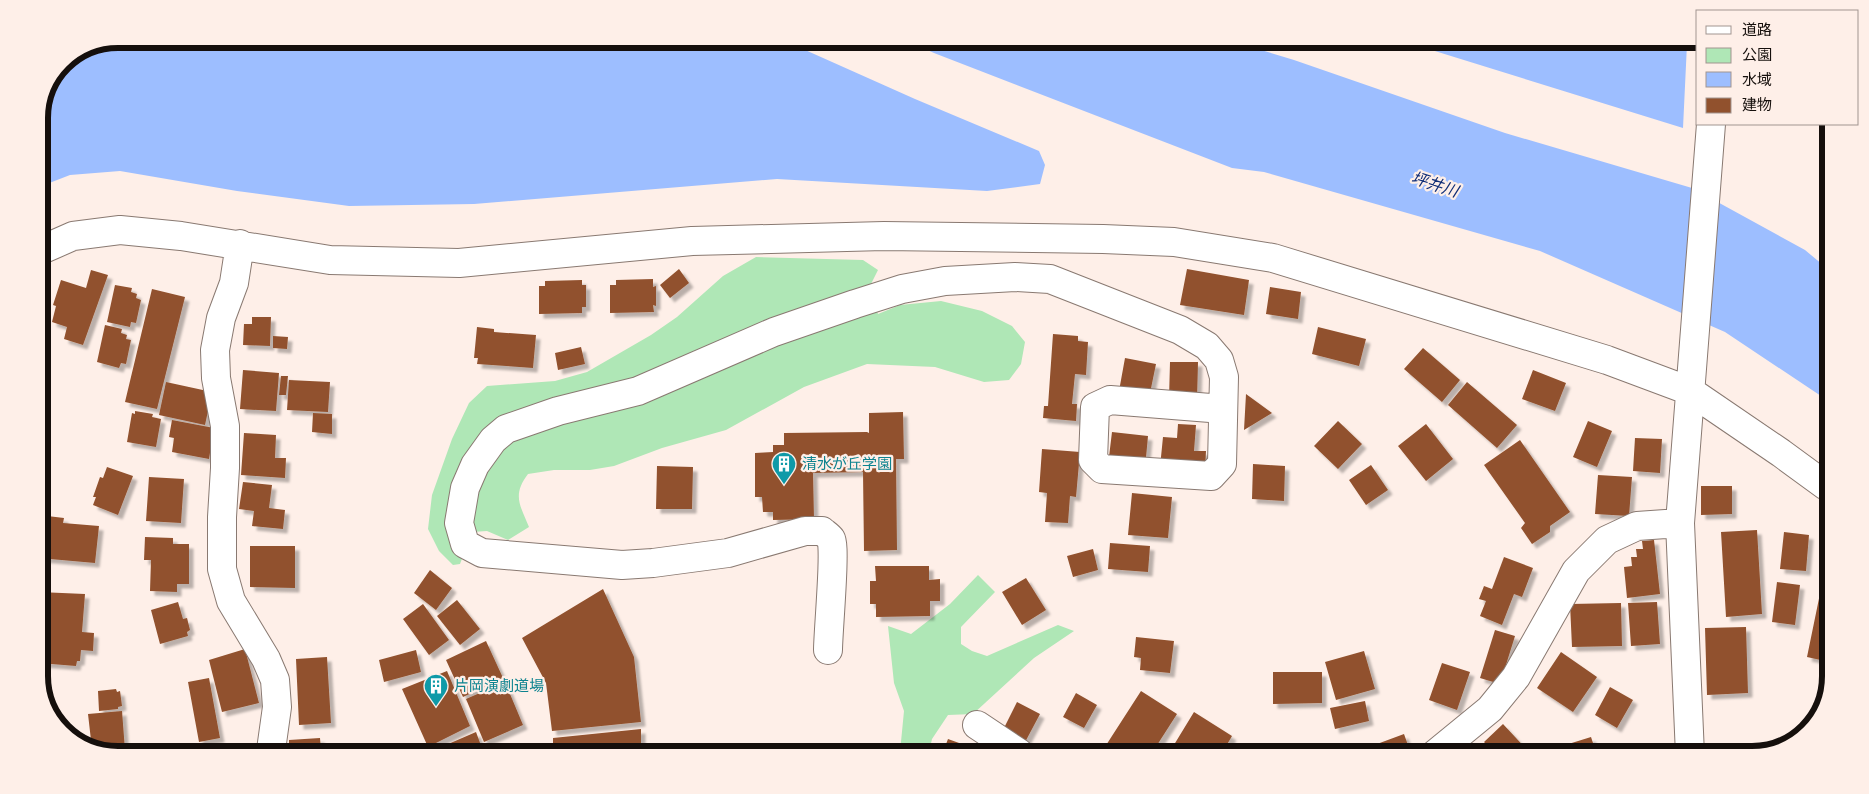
<svg xmlns="http://www.w3.org/2000/svg" width="1869" height="794" font-family="Cabin,'Noto Sans JP',sans-serif">
<style>
.green{fill:#afe7b6}
.water{fill:#9dbeff}
.building{fill:#91512d;filter:url(#shadow)}
.lines{fill:none;stroke-linecap:round;stroke-linejoin:round}
.minor-casing{stroke:#897971;stroke-width:30}
.minor{stroke:#fff;stroke-width:28}
.labels{text-anchor:middle;stroke-width:4.5;stroke-linejoin:round;paint-order:stroke}
.culture-label{font-size:15px;fill:#0d838f;stroke:#feefe8;text-anchor:start}
.water-label{font-size:16px;font-style:italic;fill:#102d76;stroke:#feefe8}
.rim{fill:none;stroke:#150f0c;stroke-width:6}
</style>
<defs>
<filter id="shadow"><feDropShadow dx="4.5" dy="4.5" stdDeviation="1" flood-color="#0004"/></filter>
</defs>
<rect width="100%" height="100%" fill="#feefe8"/>
<!-- green -->
<path class="green" d="M756 257 863 260 878 270 869 288 878 314 900 305 941 301 982 311 1012 326 1025 342 1021 364 1009 380 984 382 935 367 867 364 804 387 726 430 662 448 614 466 590 470H554L528 474C512 495 520 505 529 527L508 540 487 531 472 532 460 564 453 565 439 551 428 529 432 495 452 439 469 403 487 386 555 381 587 372 651 335 677 317 723 276Z
M978 575 995 592 961 627V644L972 651 987 656 1058 625 1074 631 1034 658 973 714 948 715 932 739 929 752H900L904 711 894 683 888 626 911 634 950 604Z"/>
<!-- water -->
<path class="water" d="M117 39 785 41 915 99 1039 151 1045 165 1040 184 987 191 777 179 474 204 349 206 237 191 120 171 70 175 39 187V113L62 62Z
M910 42 1238 43 1294 60 1505 133 1692 188 1805 250 1829 270 1827 400 1725 332 1540 251 1264 172 1232 168 934 53Z
M1409 43 1687 44 1683 128Z"/>
<!-- building -->
<path class="building" d="M679 269 689 283 670 298 660 285Z
M1187 269 1249 280 1244 315 1180 305Z
M91 270 108 275 83 345 64 339 67 327 52 322 56 306 53 305 61 280 86 288Z
M653 279V287L656 286V306L653 305 654 312 610 313V285H616V280Z
M582 280V285H586V307H582V313L539 314V286H545V281Z
M115 285 132 288 131 292 137 294 136 298 141 300 136 323 131 322 130 327 107 322Z
M1270 287 1301 292 1298 319 1266 314Z
M152 289 185 297 157 409 125 402Z
M252 317H271L270 346 243 345 244 324H252Z
M105 325 122 329 121 333 127 335 126 339 131 340 126 364 121 363 119 368 97 362Z
M477 327 494 329V332L536 335 533 368 477 364 478 358H474Z
M1318 327 1366 339 1359 366 1312 354Z
M1053 334 1078 336V341L1088 342 1086 375 1075 374 1072 404H1077L1076 421 1043 418 1044 406H1048Z
M273 336 288 337 287 349 273 348Z
M581 347 585 364 558 370 555 353Z
M1423 348 1460 380 1442 402 1404 369Z
M1125 358 1156 364 1149 398 1119 391Z
M1170 362H1198L1197 400 1169 399Z
M243 370 279 373 276 411 240 409Z
M1533 370 1566 383 1555 411 1522 399Z
M281 376H288L286 395H279Z
M289 380 330 382 328 412 287 410Z
M166 382 212 392 205 425 159 415Z
M1467 382 1517 425 1497 448 1448 405Z
M1246 394 1272 413 1244 430Z
M135 411 153 414 152 417 161 419 156 447 127 442 132 413 135 414Z
M903 412 904 459H896L897 550 864 551 863 472 813 473 814 519 773 520V512H763L762 497H755V453L773 452V445H784V433L867 432 869 433V413Z
M313 413 332 414V434L312 432Z
M172 420 214 428 209 459 172 452 174 438 169 437Z
M1338 421 1362 444 1338 469 1314 446Z
M1588 421 1612 431 1597 467 1573 457Z
M1178 424 1196 425 1194 451H1206L1205 470 1160 467 1163 437 1177 438Z
M1426 424 1453 459 1426 481 1398 446Z
M1112 432 1148 436 1145 468 1108 465Z
M244 433 276 435 275 458H286L285 478 241 475Z
M1635 438 1662 439 1660 473 1633 471Z
M1520 440 1570 512 1550 526V532L1532 544 1521 528 1525 523 1484 465Z
M1042 449 1080 452 1076 497 1070 496 1068 523 1045 522 1047 493 1039 492Z
M1253 464 1285 466 1284 501 1252 499Z
M1371 465 1388 490 1366 505 1349 480Z
M657 466 693 467 692 509H656Z
M107 467 133 476 118 515 93 505 96 497H93L100 477 103 478Z
M1598 475 1632 477 1629 516 1595 514Z
M149 477 184 479 181 523 146 521Z
M243 482 272 485 269 508 285 510 283 529 252 526 254 511 239 509Z
M1701 486H1732V514L1701 515Z
M1132 493 1172 497 1168 538 1128 535Z
M39 515 64 518 63 523 99 526 95 563 39 558Z
M1757 530 1762 614 1726 617 1721 532Z
M1784 532 1809 535 1806 571 1780 569Z
M145 537 173 538V544H189V584H177V592L150 591 151 560H144Z
M1654 540 1660 594 1627 598 1624 567 1632 566 1631 557H1637L1636 549H1643L1642 541Z
M1110 543 1150 546 1148 572 1108 569Z
M250 546H295V588L250 587Z
M1093 549 1098 570 1073 577 1067 556Z
M1504 557 1533 568 1522 597 1514 594 1502 625 1480 616 1486 601 1479 599 1484 586 1492 589Z
M875 566H929V580L940 579V601H930V616L876 617V604H870V581H876Z
M430 570 452 588 436 610 414 593Z
M1026 578 1046 610 1022 625 1002 592Z
M1823 579H1826L1825 661 1807 657Z
M1777 582 1800 585 1795 625 1772 622Z
M603 589 634 657 641 722 552 731 546 683 522 638Z
M39 592 85 594 82 632 94 633 93 651 81 650 80 661H77L76 666 39 663Z
M457 600 480 629 460 645 437 616Z
M178 602 183 619 187 618 190 630 187 632 188 636 160 644 151 610Z
M1657 602 1660 644 1631 646 1628 603Z
M1621 603 1622 646 1572 647 1570 604Z
M423 604 449 640 429 655 403 619Z
M1746 627 1748 693 1707 695 1705 628Z
M1495 630 1515 636 1500 684 1480 678Z
M1136 637 1174 641 1170 673 1140 670 1141 658 1134 657Z
M486 641 503 678 463 697 446 660Z
M245 649 259 703 222 712 209 660Z
M416 650 421 672 384 682 379 660Z
M1364 651 1375 689 1336 700 1325 662Z
M1561 652 1597 677 1573 712 1537 688Z
M327 657 331 723 299 725 296 659Z
M1442 663 1470 672 1457 710 1429 700Z
M447 671 470 726 428 747 402 689Z
M1273 672H1322V703L1273 704Z
M209 678 220 738 199 742 188 682Z
M505 682 523 725 484 742 466 699Z
M1610 687 1633 700 1617 728 1595 715Z
M116 689 117 692 120 691 122 706 118 707V709L99 711 98 691Z
M1141 691 1177 714 1152 753H1101Z
M1076 693 1097 705 1084 728 1063 717Z
M1365 701 1369 721 1335 729 1330 708Z
M1017 702 1040 714 1023 746 1001 734Z
M1814 702 1824 705V706L1808 727Z
M122 711 125 750 92 749 88 714Z
M1194 712 1232 736 1222 753H1169Z
M1503 724 1528 751 1524 754H1496L1484 742Z
M641 729V751H553V738Z
M476 732 483 751H432Z
M1404 734 1409 748 1394 754H1380L1377 744Z
M1591 737 1597 755H1565L1562 746Z
M320 738 321 750H289V740Z
M948 739 984 752V753L943 752Z
M501 744 531 745V751H500Z"/>
<g class="lines">
<defs>
<path id="minor" d="M240 244 234 283 221 318 215 350 216 378 225 426V468L222 517V569L231 601 266 659 275 680 277 707 271 750
M39 251 73 236 120 230 181 236 330 260 459 263 692 241 884 236 1103 239 1174 242 1273 258 1607 360 1690 391 1781 453 1826 486
M828 650C828 633 836 547 831 539 829 536 824 533 822 531H805L728 553 653 563 622 565 482 553 465 544 459 523 465 488 475 465 493 440 506 429 558 411 638 391 774 332 855 304 902 289 945 281 1015 277 1050 279 1180 330 1207 346 1219 360 1224 377 1222 464 1211 476 1102 469 1093 460 1095 407 1110 400 1223 409
M977 725 1019 753
M1435 754 1490 709 1516 677 1576 571 1607 540 1637 526 1680 523
M1690 755 1680 523 1711 124"/>
</defs>
<!-- minor casing -->
<use href="#minor" class="minor-casing"/>
<!-- minor -->
<use href="#minor" class="minor"/>
</g>
<!-- icons -->
<defs>
<symbol id="building-pin" viewBox="-11 -11 22 30"><path d="M0 17L-7.5 6A9.5 9.5 0 1 1 7.5 6Z" fill="#0f9aa8" stroke="#feefe8"/><path d="M-4-6H4V6H1V3H-1V6H-4ZM-2.5-4.3h1.7v1.8h-1.7ZM.8-4.3h1.7v1.8H.8ZM-2.5-1h1.7V.8h-1.7ZM.8-1h1.7V.8H.8Z" fill="#fff"/></symbol>
</defs>
<g fill-rule="evenodd">
<use href="#building-pin" x="770" y="450" width="28" height="38"/>
<use href="#building-pin" x="422" y="672" width="28" height="38"/>
</g>
<g class="labels">
<!-- culture labels -->
<g class="culture-label">
<text x="802" y="469">清水が丘学園</text>
<text x="454" y="691">片岡演劇道場</text>
</g>
<!-- water labels -->
<g class="water-label">
<text transform="translate(1435 184) rotate(18)" y="6">坪井川</text>
</g>
</g>
<!-- crop -->
<path d="M0 0H1869V794H0ZM118 48H1752A70 70 0 0 1 1822 118V676A70 70 0 0 1 1752 746H118A70 70 0 0 1 48 676V118A70 70 0 0 1 118 48Z" fill="#feefe8" fill-rule="evenodd"/>
<path class="rim" d="M118 48H1752A70 70 0 0 1 1822 118V676A70 70 0 0 1 1752 746H118A70 70 0 0 1 48 676V118A70 70 0 0 1 118 48Z"/>
<!-- legend -->
<rect x="1696" y="10" width="162" height="115" fill="#feefe8" stroke="#a19590"/>
<rect x="1706" y="26" width="25" height="8" fill="#ffffff" stroke="#a19590"/>
<text x="1742" y="35" font-size="15" fill="#150f0c">道路</text>
<rect x="1706" y="48" width="25" height="15" fill="#afe7b6" stroke="#a19590"/>
<text x="1742" y="60" font-size="15" fill="#150f0c">公園</text>
<rect x="1706" y="72" width="25" height="15" fill="#9dbeff" stroke="#a19590"/>
<text x="1742" y="85" font-size="15" fill="#150f0c">水域</text>
<rect x="1706" y="98" width="25" height="15" fill="#91512d" stroke="#a19590"/>
<text x="1742" y="110" font-size="15" fill="#150f0c">建物</text>
</svg>
